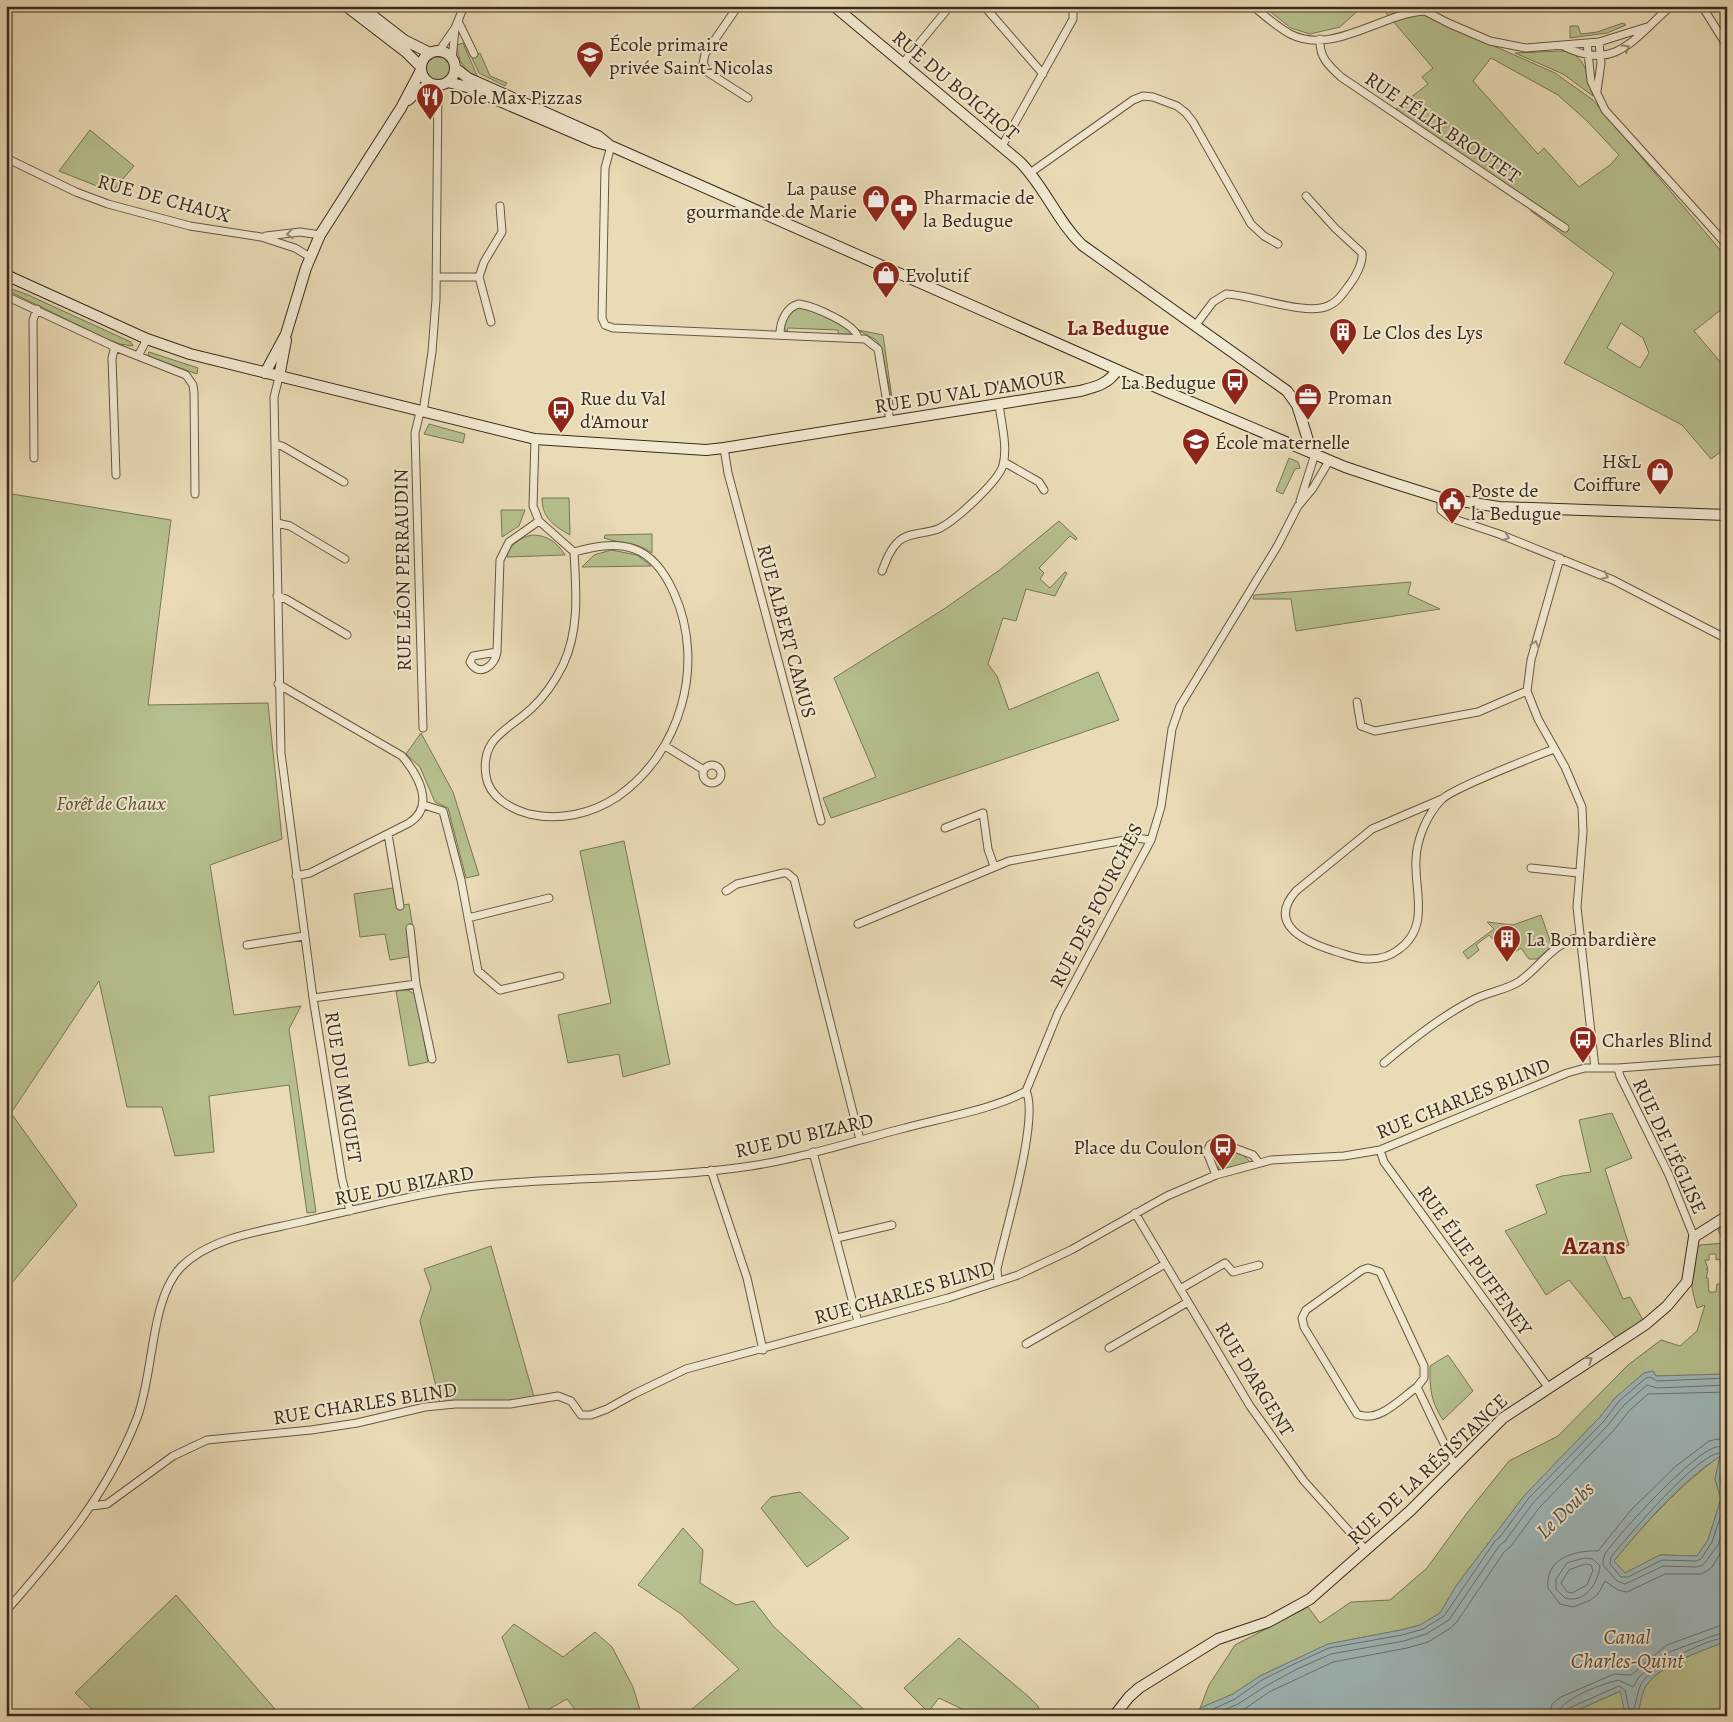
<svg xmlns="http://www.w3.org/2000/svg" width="1733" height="1722" font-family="Alegreya,serif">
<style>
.green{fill:#b6c08e;stroke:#787655;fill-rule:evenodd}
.water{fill:#9eb8ba;stroke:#76807b;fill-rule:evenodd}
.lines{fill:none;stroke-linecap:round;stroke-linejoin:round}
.shore{stroke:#6c726b;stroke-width:1}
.street-casing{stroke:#665742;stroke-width:9}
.secondary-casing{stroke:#3a2b1c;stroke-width:12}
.street{stroke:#f1e8d0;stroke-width:7}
.secondary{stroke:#f1e8d0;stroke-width:10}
.oneway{stroke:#968a76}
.labels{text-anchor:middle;stroke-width:4;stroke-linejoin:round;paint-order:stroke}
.poi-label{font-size:20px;fill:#3a2b1c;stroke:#f1e8d0;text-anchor:start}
.street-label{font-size:20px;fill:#3a2b1c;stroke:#f1e8d0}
.park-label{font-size:20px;font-style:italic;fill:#595038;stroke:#f1e8d0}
.neighbourhood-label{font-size:21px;font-weight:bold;fill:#7a1f14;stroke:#f1e8d0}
.water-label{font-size:21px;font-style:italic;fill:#534e44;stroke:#f1e8d0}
.district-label{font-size:25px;font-weight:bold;fill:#7a1f14;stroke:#f1e8d0}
</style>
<rect width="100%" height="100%" fill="#e9dbb6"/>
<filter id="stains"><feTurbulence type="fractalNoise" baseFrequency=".004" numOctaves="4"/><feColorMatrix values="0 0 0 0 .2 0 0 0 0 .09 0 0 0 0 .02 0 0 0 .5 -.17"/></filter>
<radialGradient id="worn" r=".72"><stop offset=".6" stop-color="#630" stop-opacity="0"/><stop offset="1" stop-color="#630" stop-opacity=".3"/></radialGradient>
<!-- green -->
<path class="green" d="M1263 6H1363L1340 27 1310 34 1291 28Z
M1380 6H1413L1433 19 1555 73 1593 100 1727 258V305L1694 331 1727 370V447L1711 459 1682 425 1564 363 1614 273 1531 211 1533 204 1396 109 1428 84 1422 77 1433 68ZM1491 58 1558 95 1587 121 1619 155 1610 165 1579 187 1544 148 1538 154 1473 81ZM1621 323 1643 338 1649 353 1640 368 1607 348Z
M1623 23 1626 25 1607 33 1570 38V26H1578L1581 34 1597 32Z
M463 43 478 78C465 72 457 60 457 45Z
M1561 51C1586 52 1587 76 1593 96L1563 74 1515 53Z
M480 53 490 76 507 83 505 86 479 73 471 56Z
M426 69a12 12 0 1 1 24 0a12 12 0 1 1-24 0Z
M90 130 134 166 112 192 59 171Z
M6 287 26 294 131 342 133 346 120 344 107 339 8 291Z
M799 307C818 310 838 321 853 334H838V330L788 328 787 332 783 326 789 312Z
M858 330 883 335 893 405 881 347 876 340Z
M149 352 198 368 197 374 153 358 148 355Z
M429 424 465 434 463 443 424 434Z
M1289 458 1298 462 1300 468 1295 469 1283 494 1276 491Z
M6 493 171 520 148 705 268 703 282 839 210 865 234 1015 301 1006 289 1029 316 1212 307 1213 289 1085 209 1096 214 1152 175 1156 162 1107H127L99 981 11 1113 77 1205 6 1290Z
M569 498 570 535C554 526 542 518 542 498Z
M501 510H525L519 526 502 537Z
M1059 521 1077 538 1076 540 1070 536 1039 568 1044 573 1040 579 1050 588 1065 572 1067 573 1055 596 1026 589 1016 621 1003 618 988 664 997 676 1009 710 1098 672 1119 720 831 818 823 798 876 777 834 678 944 609 1001 569Z
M652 534V553C635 541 621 544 604 538L605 535Z
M532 535C547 535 557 542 565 555L507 557C508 546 521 537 532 535Z
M611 550 637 555 651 566 582 567 594 555Z
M1411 582 1408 594 1440 609 1296 631 1291 599H1253L1254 595Z
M421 733 453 792 479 875 466 878 448 808 435 802 420 767 406 754Z
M624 841 670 1064 623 1077 619 1054 568 1063 558 1015 611 1003 580 851Z
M393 888 397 906 409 904 413 928V956L390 960 385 934 360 937 354 894Z
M1541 915 1552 946 1537 959H1529L1521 948 1509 956 1489 935 1476 945 1479 950 1468 959 1463 952 1494 929 1487 922 1513 925Z
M408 990 414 994 417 1003 428 1062 409 1066 396 991Z
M1612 1113 1632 1158 1605 1169 1629 1245 1604 1255 1623 1299 1630 1297 1643 1320 1616 1338 1569 1280 1546 1295 1505 1231 1547 1213 1536 1185 1562 1176 1591 1172 1579 1120Z
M1228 1150 1242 1154 1250 1162 1219 1170 1217 1156Z
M1727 1222V1374L1656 1376 1653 1371 1644 1373 1615 1398 1600 1417 1524 1496 1456 1586 1440 1613 1420 1625 1401 1630 1328 1644 1260 1676 1233 1694 1200 1708 1209 1685 1235 1645 1308 1607 1320 1623 1351 1602 1390 1600 1427 1568 1467 1513 1509 1461 1558 1436 1628 1365 1661 1340 1680 1346 1697 1331 1705 1305 1697 1308C1691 1288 1686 1263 1700 1245L1724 1243 1718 1230ZM1709 1254H1716V1260L1720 1259 1722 1284H1717L1716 1292H1709L1708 1278H1706L1708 1270 1706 1269H1708L1705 1260H1709Z
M491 1246 534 1397 506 1401 440 1403 420 1321 431 1288 424 1269Z
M1448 1355 1473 1391 1443 1420C1430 1400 1430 1388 1430 1366Z
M1720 1456 1715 1479 1721 1499 1708 1540 1697 1556 1660 1555 1625 1573 1614 1561C1646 1522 1679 1486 1720 1456Z
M800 1492 849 1538 807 1567 761 1508 771 1497Z
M683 1528 703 1550 700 1583 736 1605 754 1601 774 1627 870 1715 684 1716 739 1669 681 1614 638 1585Z
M176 1595 281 1716H99L75 1693Z
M514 1624 563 1657 595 1632 612 1647 633 1687 641 1713 645 1716H580L567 1699 537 1716H532L502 1637Z
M959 1638 1029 1697 1038 1706 1041 1716H970L966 1711 939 1698 928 1712 904 1688Z
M1727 1641V1716H1637C1640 1707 1641 1694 1646 1686 1660 1664 1704 1650 1727 1641Z
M1621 1691 1625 1713 1632 1716H1564Z"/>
<!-- water -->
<path class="water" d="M1653 1371 1656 1376 1727 1374V1641C1704 1650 1660 1664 1646 1686 1641 1694 1640 1707 1637 1716L1625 1713 1620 1691 1564 1716H1190L1200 1708 1233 1694 1260 1676 1328 1644 1401 1630 1420 1625 1440 1613 1456 1586 1524 1496 1600 1417 1615 1398 1644 1373ZM1720 1456 1715 1479 1721 1499 1708 1540 1697 1556 1660 1555 1625 1573 1614 1561C1646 1522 1678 1484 1720 1456Z"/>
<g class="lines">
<!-- shore -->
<path class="shore" d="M1727 1441 1718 1439 1709 1441 1676 1466 1632 1509 1598 1551C1575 1550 1545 1558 1548 1588L1560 1604 1573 1607 1591 1600 1598 1594 1605 1581 1618 1590 1627 1592 1665 1574H1702L1712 1567 1727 1542
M1727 1450C1723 1447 1720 1446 1716 1447 1695 1451 1618 1534 1605 1554 1603 1558 1603 1561 1603 1565L1617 1581 1625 1584 1663 1566 1696 1567 1703 1565 1718 1545 1727 1518
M1721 1453 1725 1459 1720 1479 1726 1500 1712 1542 1701 1559 1696 1561 1662 1560 1628 1577H1621L1610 1564 1611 1557C1626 1539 1700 1450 1721 1453Z
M1585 1558 1593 1559 1600 1566C1598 1583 1585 1604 1565 1598L1556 1589V1579L1567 1563Z
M1586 1564 1591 1565 1593 1570 1587 1585 1572 1593 1567 1592 1561 1583 1569 1570Z
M1198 1716 1235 1699 1262 1680 1294 1664 1329 1648 1402 1635 1423 1629 1444 1616 1495 1541 1500 1537 1528 1499 1604 1421 1619 1401 1646 1378 1650 1377 1657 1381 1727 1378
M1210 1716 1238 1704 1266 1686 1297 1669 1331 1654 1404 1641 1426 1634 1449 1620 1499 1546 1505 1541 1533 1503 1608 1425 1624 1405 1647 1385 1657 1388 1727 1385
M1230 1716 1243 1710 1269 1692 1333 1662 1407 1648 1428 1642 1449 1629 1456 1623 1504 1552 1511 1546 1539 1508 1614 1430 1629 1411 1648 1394 1727 1392
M1549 1716 1552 1704 1561 1697 1614 1674 1631 1675 1667 1645 1727 1623
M1557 1716C1558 1699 1603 1684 1618 1680L1633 1687 1639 1677 1669 1652 1727 1631
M1563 1716 1567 1709 1619 1686 1625 1690 1629 1709 1633 1710C1637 1702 1637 1692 1641 1684 1651 1666 1707 1639 1727 1637"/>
<defs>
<path id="street" d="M738 6 705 54 703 64 709 73 748 98
M984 6 1043 74
M1253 6C1265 16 1277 27 1290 34 1333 56 1382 13 1425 11
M1422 6 1425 11 1448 23 1490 41 1526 48 1599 42 1647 27
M1702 6 1727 46
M458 21 474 54
M1320 39C1319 57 1328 65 1341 77L1565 228
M1587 43 1591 81 1605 110 1727 245
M1563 46C1616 73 1635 37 1671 6
M439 51 455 28 464 6
M452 60 455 29
M903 63 950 6
M1597 91 1601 63 1599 42
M611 146 605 168 602 318 605 325 613 328 865 339 878 349 890 421
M1002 146 1073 19V6
M6 158 76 192 108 204 190 226 261 237 295 248 310 257
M1030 173 1133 100 1143 96 1153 97 1177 106 1186 113 1193 122 1251 224 1264 236 1278 244
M266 236 300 232 320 235
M436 277H479L491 322
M479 277 484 262 502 232 500 206
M6 296 115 347 186 375 193 385 194 393 195 494
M1195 326 1213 302 1226 294C1253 295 1305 316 1328 306 1338 302 1344 292 1350 284 1356 276 1363 263 1362 253L1335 228 1306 196
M780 334C780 322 786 307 799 304 813 306 856 324 858 338
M115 347 112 358 116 475
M138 356 147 339
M279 377 274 397 281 753 313 998 342 1179 350 1211
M420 412 415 433 423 728
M423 412 432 352 436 299 438 85
M535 439 533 506 539 521 574 552C593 547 614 542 634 549 654 556 666 575 674 593 706 664 681 753 617 797 591 814 560 821 529 814 511 809 489 797 486 776 480 737 509 730 532 708 545 696 555 681 563 665 580 629 576 590 574 552
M275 444 282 446 344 482
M724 448 728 473 821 821
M34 458 33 320 37 309
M1004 462 1039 482 1044 490
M1441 498V510L1451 518 1499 534 1613 580 1727 639
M1300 501 1315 454
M277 523 290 526 345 559
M1560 558 1531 660 1527 691 1538 719 1565 767 1582 807 1583 832 1577 907 1595 1068
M882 571C886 561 890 549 899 541 909 532 926 534 938 529 954 522 999 481 1003 465 1008 447 1001 422 999 404
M277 596 286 599 347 635
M497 652 473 656 470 662C479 678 495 666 497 652L500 560 509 542 539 521
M278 684 402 756C418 775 436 806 409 823L310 873 296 876
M1357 702 1361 726 1375 731 1478 712 1527 691
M665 746 704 770
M703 774a9 9 0 1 1 18 0a9 9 0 1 1-18 0Z
M1442 799 1372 829 1296 891C1266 925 1306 942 1334 951 1345 954 1358 960 1370 959 1381 959 1390 956 1398 950 1431 927 1414 891 1416 859 1417 838 1427 815 1441 800 1452 788 1534 757 1554 749
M424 805 443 811 461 880 478 971 500 990 560 976
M945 828 983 813 988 849 994 866
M388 834 400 906
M1531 868 1578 873
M726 891 737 884 783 873H787L794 879 860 1140
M468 918 549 898
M858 924 1009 861 1136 838 1151 840
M410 928 416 984
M247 945 304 936
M1726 993 1727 994
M313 998 416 984 432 1059
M1384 1063C1410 1041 1440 1017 1471 1001 1486 992 1505 991 1520 981 1541 966 1553 943 1580 937
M1618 1068 1620 1076 1669 1175 1694 1237
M1380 1150 1384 1162 1548 1387
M813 1152 858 1322
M711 1170 747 1278 763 1350
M1216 1175 1207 1152 1210 1145 1216 1141 1253 1155 1259 1163
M1135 1213 1250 1406 1304 1481 1366 1550
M837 1238 892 1225
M998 1281 997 1269C1004 1235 1040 1118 1026 1091L1058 1013 1151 840 1161 807 1172 729 1180 706 1278 545 1298 506 1313 488 1329 461
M1180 1289 1225 1263 1233 1272 1259 1265
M1026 1344 1165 1264
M1109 1348 1188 1302
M1417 1387C1400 1399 1378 1424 1357 1414L1304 1327 1302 1318 1306 1310 1362 1270 1368 1268 1380 1272 1424 1366V1378L1417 1387 1452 1460 1457 1464
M92 1506 107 1504 173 1456 207 1440 311 1430 357 1423 425 1407 455 1404H510L558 1396 571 1401 581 1415H591L607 1409 634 1394 686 1369 948 1298 1018 1275 1071 1250 1167 1196 1216 1175 1271 1160 1344 1156 1380 1150 1567 1073 1585 1068H1618L1727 1060
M6 1611C60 1549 107 1495 137 1418 154 1374 150 1299 181 1267 212 1236 264 1231 305 1221 364 1208 424 1191 485 1185 573 1177 663 1179 751 1166 803 1158 854 1141 905 1128 937 1119 999 1108 1026 1091"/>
<path id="secondary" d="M346 6 406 52 421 67
M360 6 404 40 430 53
M834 6 1020 162C1045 187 1057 221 1082 245L1287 391 1297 405 1312 453
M421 68a17 17 0 1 1 34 0a17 17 0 1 1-34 0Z
M455 68 468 78 598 136 608 144
M448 82 467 87 595 142 611 146 1165 391 1345 467 1390 482 1441 498 1499 507 1727 515
M408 100 420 89 432 84
M6 275 147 339 190 354 535 439 706 450 724 448 1080 391C1095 387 1109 384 1117 370
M265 373 286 334 306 268 320 235 401 108 421 70
M279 377 286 340
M1114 1716 1129 1697 1139 1688 1218 1639 1268 1622 1310 1599 1410 1511 1503 1418 1646 1324 1667 1306 1687 1282 1694 1237 1727 1216"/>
</defs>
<!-- street casing -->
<use href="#street" class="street-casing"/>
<!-- secondary casing -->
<use href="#secondary" class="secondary-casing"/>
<!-- street -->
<use href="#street" class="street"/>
<!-- secondary -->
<use href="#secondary" class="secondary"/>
</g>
<!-- one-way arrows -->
<defs><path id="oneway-chevron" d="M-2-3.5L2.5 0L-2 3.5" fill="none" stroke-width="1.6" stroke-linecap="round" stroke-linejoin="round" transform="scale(1.25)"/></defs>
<g class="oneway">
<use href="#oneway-chevron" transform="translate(1626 48) rotate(-32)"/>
<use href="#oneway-chevron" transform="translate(290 234) rotate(174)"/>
<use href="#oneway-chevron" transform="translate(1506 537) rotate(21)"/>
<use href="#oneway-chevron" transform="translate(1605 576) rotate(24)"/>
<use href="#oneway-chevron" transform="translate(1535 644) rotate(-74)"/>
<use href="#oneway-chevron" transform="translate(1589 1360) rotate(-33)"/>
</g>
<!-- icons -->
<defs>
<symbol id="school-pin" viewBox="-11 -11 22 30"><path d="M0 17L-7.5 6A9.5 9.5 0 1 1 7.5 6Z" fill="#8f2418" stroke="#f1e8d0"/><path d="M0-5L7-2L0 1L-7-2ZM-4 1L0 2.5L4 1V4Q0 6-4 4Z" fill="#fff"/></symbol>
<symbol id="restaurant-pin" viewBox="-11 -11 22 30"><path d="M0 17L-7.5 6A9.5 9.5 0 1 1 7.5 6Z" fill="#8f2418" stroke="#f1e8d0"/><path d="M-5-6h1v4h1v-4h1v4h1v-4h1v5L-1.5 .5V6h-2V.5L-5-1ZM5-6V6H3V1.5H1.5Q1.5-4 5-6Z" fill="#fff"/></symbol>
<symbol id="shop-pin" viewBox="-11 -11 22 30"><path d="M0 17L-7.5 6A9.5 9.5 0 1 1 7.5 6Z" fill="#8f2418" stroke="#f1e8d0"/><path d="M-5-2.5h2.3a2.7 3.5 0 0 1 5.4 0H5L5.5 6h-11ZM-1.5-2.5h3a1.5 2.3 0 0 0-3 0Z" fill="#fff"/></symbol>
<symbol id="pharmacy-pin" viewBox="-11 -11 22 30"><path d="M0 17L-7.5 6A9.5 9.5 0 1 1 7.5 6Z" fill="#8f2418" stroke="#f1e8d0"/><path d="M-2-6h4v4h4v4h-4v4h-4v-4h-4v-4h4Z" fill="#fff"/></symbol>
<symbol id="building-pin" viewBox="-11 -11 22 30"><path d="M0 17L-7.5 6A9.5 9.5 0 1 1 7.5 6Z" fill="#8f2418" stroke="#f1e8d0"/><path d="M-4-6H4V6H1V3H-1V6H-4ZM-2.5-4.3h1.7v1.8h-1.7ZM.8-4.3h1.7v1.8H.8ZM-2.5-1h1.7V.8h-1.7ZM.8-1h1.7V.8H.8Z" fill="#fff"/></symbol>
<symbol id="bus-pin" viewBox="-11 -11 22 30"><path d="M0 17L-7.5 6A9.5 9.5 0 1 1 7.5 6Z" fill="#8f2418" stroke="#f1e8d0"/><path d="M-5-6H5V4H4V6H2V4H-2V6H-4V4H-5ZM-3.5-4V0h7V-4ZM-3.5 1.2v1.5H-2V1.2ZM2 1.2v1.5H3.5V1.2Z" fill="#fff"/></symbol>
<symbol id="office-pin" viewBox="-11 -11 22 30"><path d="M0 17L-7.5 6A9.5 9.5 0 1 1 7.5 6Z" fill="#8f2418" stroke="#f1e8d0"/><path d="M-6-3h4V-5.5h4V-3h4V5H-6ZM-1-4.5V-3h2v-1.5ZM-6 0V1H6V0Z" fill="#fff"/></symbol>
<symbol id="civic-pin" viewBox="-11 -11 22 30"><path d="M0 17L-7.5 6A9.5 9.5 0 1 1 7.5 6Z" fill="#8f2418" stroke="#f1e8d0"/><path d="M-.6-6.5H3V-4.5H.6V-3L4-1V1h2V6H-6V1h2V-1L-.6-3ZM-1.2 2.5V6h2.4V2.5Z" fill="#fff"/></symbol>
</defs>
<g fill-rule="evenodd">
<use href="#school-pin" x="574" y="39" width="32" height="43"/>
<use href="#restaurant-pin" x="414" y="81" width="32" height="43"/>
<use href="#shop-pin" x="860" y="183" width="32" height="43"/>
<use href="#pharmacy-pin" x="888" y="192" width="32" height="43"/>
<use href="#shop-pin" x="870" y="259" width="32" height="43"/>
<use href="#building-pin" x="1327" y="316" width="32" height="43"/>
<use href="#bus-pin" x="1219" y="366" width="32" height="43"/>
<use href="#office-pin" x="1292" y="381" width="32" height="43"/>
<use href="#bus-pin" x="545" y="394" width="32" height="43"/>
<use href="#school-pin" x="1180" y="426" width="32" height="43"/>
<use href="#shop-pin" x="1644" y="456" width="32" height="43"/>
<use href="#civic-pin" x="1436" y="485" width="32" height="43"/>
<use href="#building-pin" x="1491" y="923" width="32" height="43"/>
<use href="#bus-pin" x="1567" y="1024" width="32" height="43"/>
<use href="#bus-pin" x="1207" y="1131" width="32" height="43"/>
</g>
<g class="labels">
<!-- poi labels -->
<g class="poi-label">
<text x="609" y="51">École primaire<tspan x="609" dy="23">privée Saint-Nicolas</tspan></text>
<text x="449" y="104">Dole Max Pizzas</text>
<text x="857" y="195" text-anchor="end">La pause<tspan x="857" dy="23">gourmande de Marie</tspan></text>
<text x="923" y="204">Pharmacie de<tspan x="923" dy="23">la Bedugue</tspan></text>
<text x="905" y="282">Evolutif</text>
<text x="1362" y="339">Le Clos des Lys</text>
<text x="1216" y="389" text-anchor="end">La Bedugue</text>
<text x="1327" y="404">Proman</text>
<text x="580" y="405">Rue du Val<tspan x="580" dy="23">d'Amour</tspan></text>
<text x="1215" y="449">École maternelle</text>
<text x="1641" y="468" text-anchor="end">H&amp;L<tspan x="1641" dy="23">Coiffure</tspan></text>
<text x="1471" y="497">Poste de<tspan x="1471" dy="23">la Bedugue</tspan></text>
<text x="1526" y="946">La Bombardière</text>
<text x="1602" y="1047">Charles Blind</text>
<text x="1204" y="1154" text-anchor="end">Place du Coulon</text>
</g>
<!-- street labels -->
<g class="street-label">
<text transform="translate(956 85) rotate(40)" y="7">RUE DU BOICHOT</text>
<text transform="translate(1443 127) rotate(34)" y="7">RUE FÉLIX BROUTET</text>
<text transform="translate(164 198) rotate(15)" y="7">RUE DE CHAUX</text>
<text transform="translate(970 391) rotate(-9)" y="7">RUE DU VAL D'AMOUR</text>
<text transform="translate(402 570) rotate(-91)" y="7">RUE LÉON PERRAUDIN</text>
<text transform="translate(787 631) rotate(75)" y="7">RUE ALBERT CAMUS</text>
<text transform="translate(1096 905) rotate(-63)" y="7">RUE DES FOURCHES</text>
<text transform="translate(344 1087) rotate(81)" y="7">RUE DU MUGUET</text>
<text transform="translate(1463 1098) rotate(-22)" y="7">RUE CHARLES BLIND</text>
<text transform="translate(804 1135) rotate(-13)" y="7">RUE DU BIZARD</text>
<text transform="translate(1670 1146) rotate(65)" y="7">RUE DE L'ÉGLISE</text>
<text transform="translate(404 1185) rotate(-11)" y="7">RUE DU BIZARD</text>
<text transform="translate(1475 1260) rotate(54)" y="7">RUE ÉLIE PUFFENEY</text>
<text transform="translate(904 1292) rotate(-16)" y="7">RUE CHARLES BLIND</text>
<text transform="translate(1255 1379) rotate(58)" y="7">RUE D'ARGENT</text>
<text transform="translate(365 1403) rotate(-9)" y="7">RUE CHARLES BLIND</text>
<text transform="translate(1427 1469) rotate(-43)" y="7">RUE DE LA RÉSISTANCE</text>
</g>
<!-- park labels -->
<g class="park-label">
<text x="111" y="810">Forêt de Chaux</text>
</g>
<!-- neighbourhood labels -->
<g class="neighbourhood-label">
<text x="1118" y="335">La Bedugue</text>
</g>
<!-- water labels -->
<g class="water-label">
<text transform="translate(1565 1510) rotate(-44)" y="7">Le Doubs</text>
<text x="1627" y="1644">Canal<tspan x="1627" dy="24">Charles-Quint</tspan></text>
</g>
<!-- district labels -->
<g class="district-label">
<text x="1594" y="1254">Azans</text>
</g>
</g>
<!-- margin -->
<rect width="1733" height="1722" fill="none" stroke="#e9dbb6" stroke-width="25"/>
<rect x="8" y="8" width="1718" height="1707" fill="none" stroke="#3a2b1c" stroke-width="2.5"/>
<rect x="12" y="12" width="1708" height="1697" fill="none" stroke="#3a2b1c"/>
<rect width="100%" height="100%" filter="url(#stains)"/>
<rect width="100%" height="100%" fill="url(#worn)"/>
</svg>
